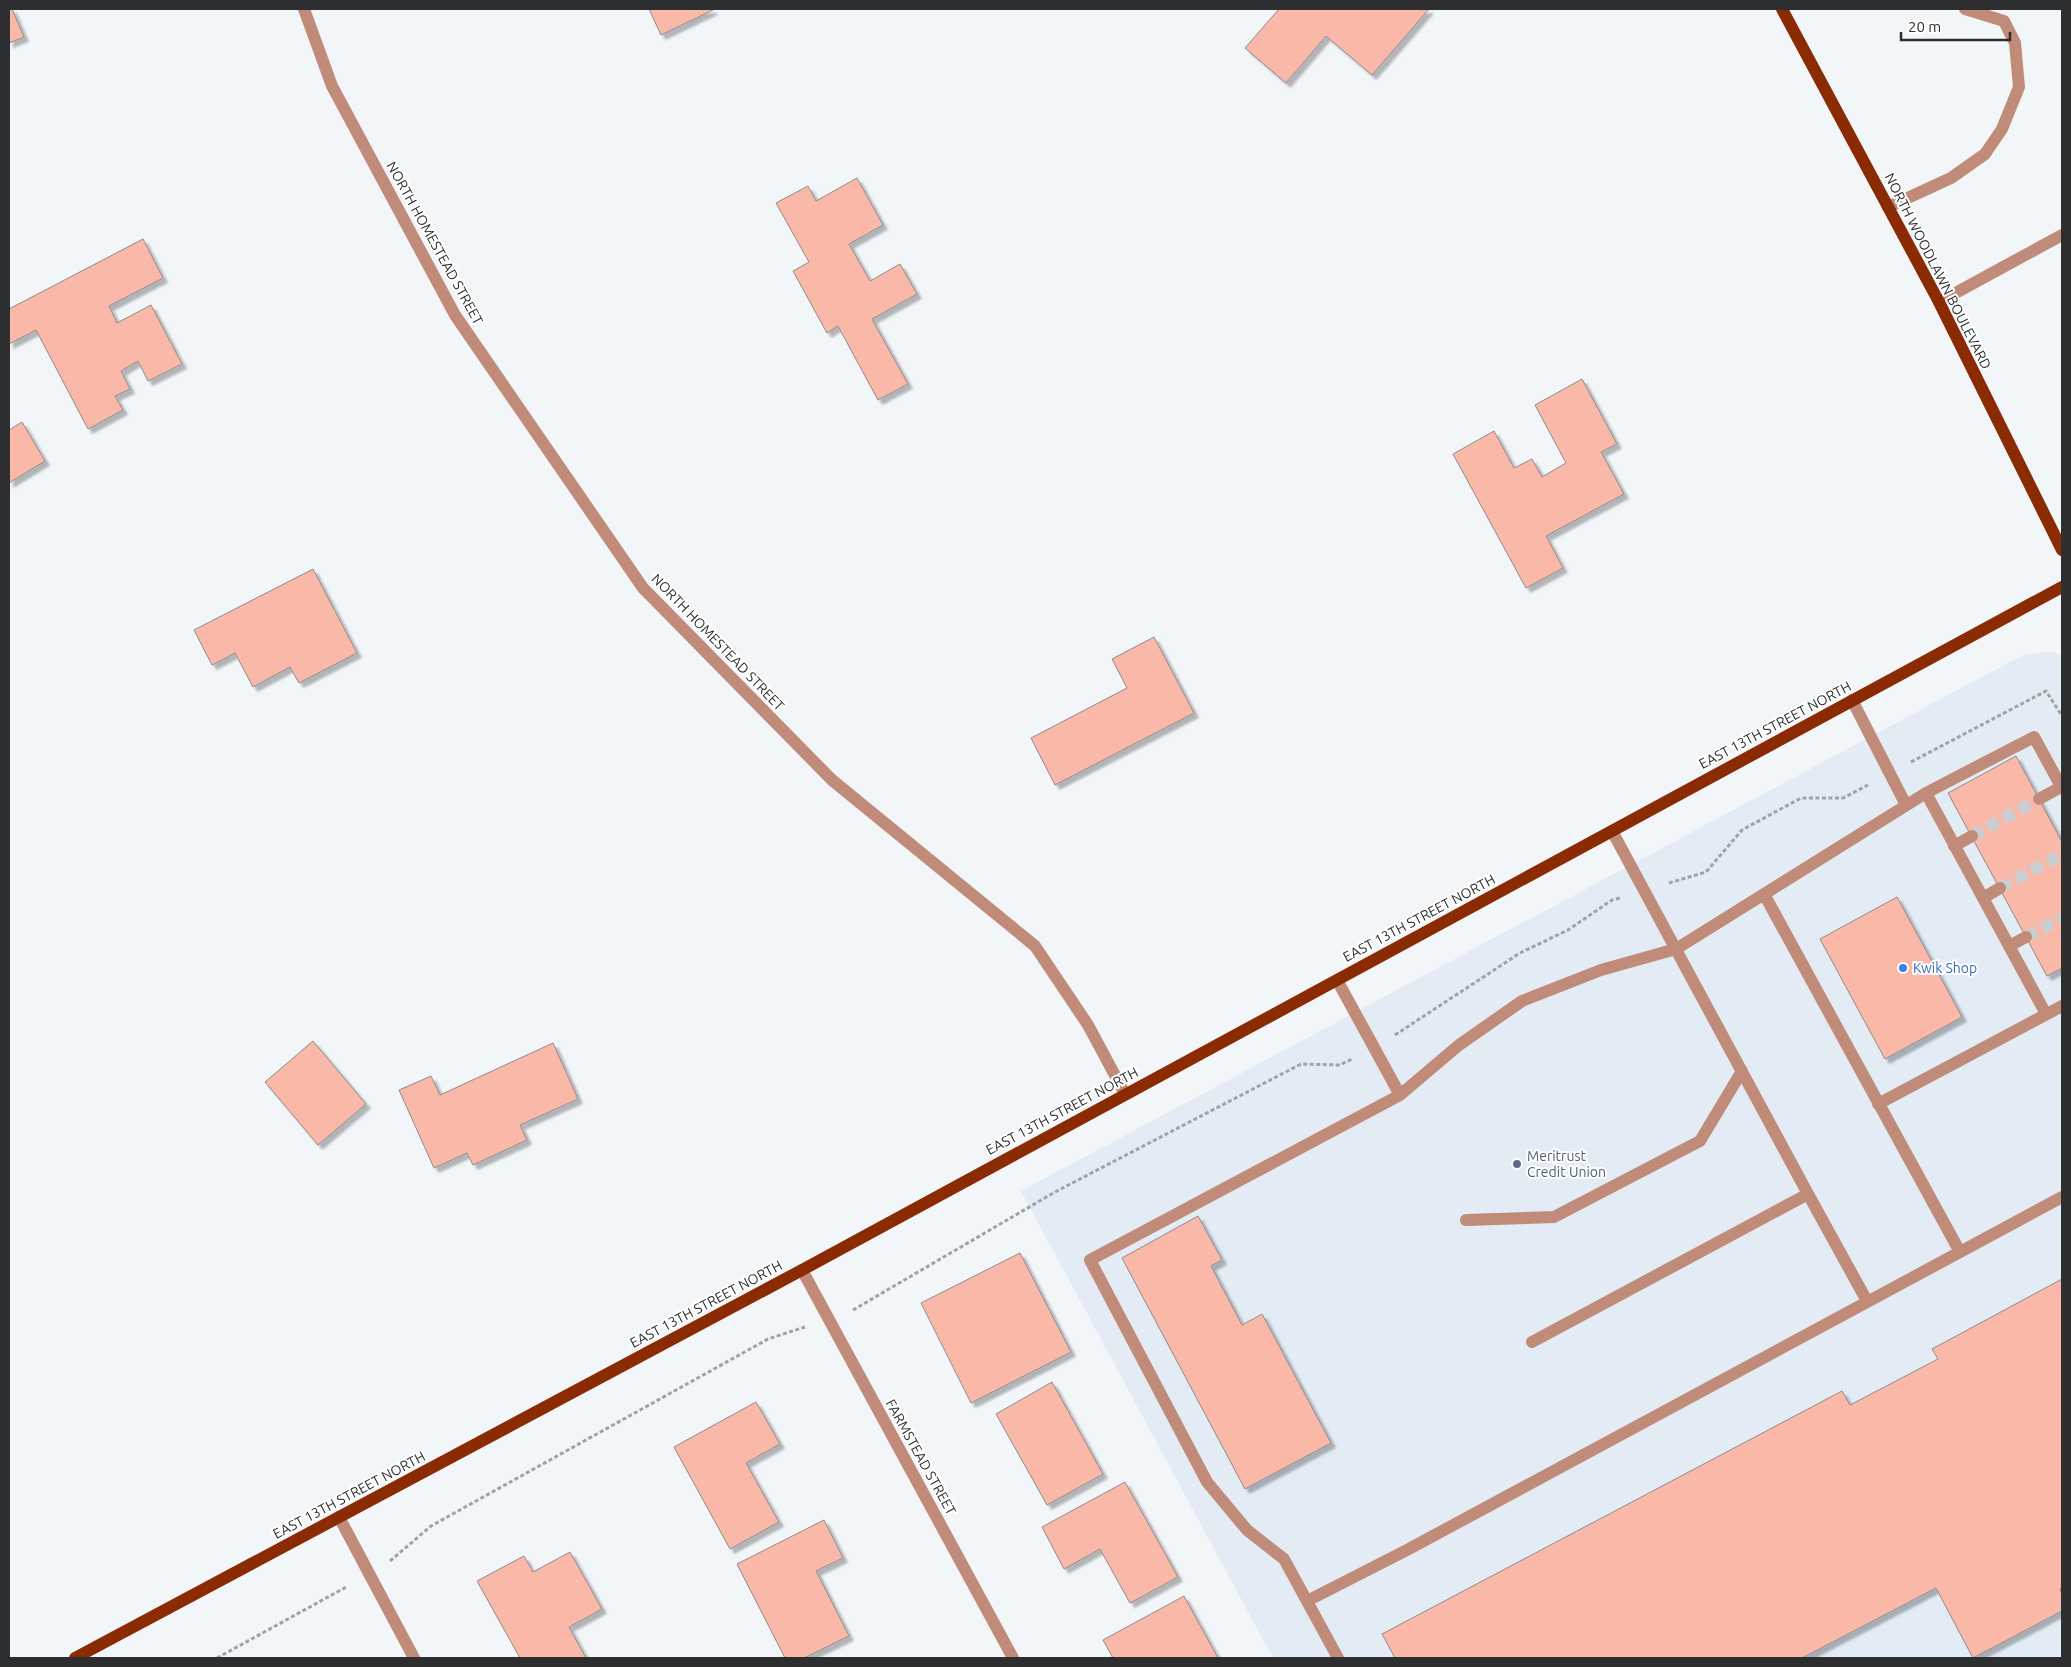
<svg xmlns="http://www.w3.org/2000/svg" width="2071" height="1667" font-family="Ubuntu,sans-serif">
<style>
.built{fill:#e3ecf5}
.building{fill:#fab9a8;stroke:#8f8b8a;filter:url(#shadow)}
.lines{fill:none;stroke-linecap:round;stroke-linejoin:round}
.minor-tunnel{stroke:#cbced1;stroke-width:12;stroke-dasharray:12 6;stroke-linecap:butt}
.path{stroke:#a0a2a4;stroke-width:3;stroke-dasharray:4 2.5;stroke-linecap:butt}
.minor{stroke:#c18b79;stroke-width:12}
.major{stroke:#8a2b04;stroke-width:12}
.shop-dot{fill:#3f7fe0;stroke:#fff;stroke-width:2}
.service-dot{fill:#5c6f8a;stroke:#fff;stroke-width:2}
.labels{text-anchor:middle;stroke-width:4;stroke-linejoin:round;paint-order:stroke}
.street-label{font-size:14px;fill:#2d2e2f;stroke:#fff}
.shop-label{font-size:14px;fill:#366cbe;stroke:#fff;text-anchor:start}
.service-label{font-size:14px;fill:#4e5e75;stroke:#fff;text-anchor:start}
</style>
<defs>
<filter id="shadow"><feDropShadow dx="4.5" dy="4.5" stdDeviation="1" flood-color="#0004"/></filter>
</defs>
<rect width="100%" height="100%" fill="#f3f6f9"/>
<!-- built -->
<path class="built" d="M2053 651 2062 657V1658H1273L1021 1191 2023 655Z"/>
<!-- building -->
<path class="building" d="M9 9H12L24 37 9 43Z
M649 9H712L713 10 661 35Z
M1279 9H1429L1372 75 1326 36 1286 83 1245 48Z
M857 178 883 225 849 244 870 281 900 264 917 294 872 319 908 384 878 400 838 326 827 333 793 271 809 262 776 203 808 186 816 201Z
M143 239 163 278 109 306 117 323 151 305 182 364 148 381 138 361 121 371 130 389 115 396 123 410 88 429 36 330 9 344V309Z
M1582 379 1617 444 1601 452 1624 494 1546 536 1563 568 1526 588 1453 454 1494 431 1514 468 1532 459 1542 477 1566 463 1535 405Z
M22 422 45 461 9 483V430Z
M313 569 357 653 299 683 290 667 253 687 235 653 212 665 194 630Z
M1154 637 1194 713 1055 785 1031 738 1127 688 1112 659Z
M2016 756 2062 842V968L2047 976 1948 793Z
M1897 897 1962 1017 1885 1059 1820 939Z
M313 1041 366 1104 318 1145 265 1082Z
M553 1043 578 1099 520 1125 527 1140 473 1165 467 1153 434 1168 399 1090 431 1076 440 1095Z
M1198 1216 1222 1260 1211 1266 1242 1325 1262 1314 1331 1443 1245 1489 1122 1258Z
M1020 1253 1071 1352 971 1403 921 1303Z
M2062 1279V1588L2060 1589 2062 1594V1611L1973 1658 1936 1588 1802 1658H1395L1382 1634 1842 1391 1850 1405 1938 1359 1932 1349Z
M1052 1382 1103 1474 1047 1505 996 1414Z
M756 1402 780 1444 746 1463 779 1522 730 1549 674 1447Z
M1125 1482 1178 1577 1130 1603 1100 1549 1064 1569 1042 1527Z
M824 1520 843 1558 816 1571 849 1636 804 1658H785L737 1564Z
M570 1552 602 1609 569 1627 586 1658H520L477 1581 524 1556 533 1572Z
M1184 1596 1218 1658H1113L1103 1640Z"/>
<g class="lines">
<!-- minor-tunnel -->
<path class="minor-tunnel" d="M1972 836 2039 799
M2000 888 2062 854
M2026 937 2062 918"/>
<!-- path -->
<path class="path" d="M1911 762 2046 691 2062 716
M1669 883 1706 872 1742 830 1801 798H1843L1868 785
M1395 1035 1520 953 1568 930 1612 900 1620 898
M853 1310 1055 1192 1301 1064 1340 1065 1352 1059
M390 1561 431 1526 768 1339 805 1327
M217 1658 348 1586"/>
<!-- minor -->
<path class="minor" d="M304 9 332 86 455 315 643 588 832 780 1035 946 1088 1025 1125 1094
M1888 207 1951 178 1985 154 2002 129 2019 87 2015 43 2004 21 1965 9
M1939 302 2062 235
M1852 700 1906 805
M1926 793 2034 737 2062 788
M2039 799 2061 787
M1612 831 1808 1194
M1954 846 1972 836
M1764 894 1960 1252
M1983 898 2000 888
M2009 946 2026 937
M1337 980 1400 1095
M1878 1104 2062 1006
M1466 1220 1554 1217 1700 1141 1742 1071
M802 1270 1013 1658
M1532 1342 1808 1194 1867 1301
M339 1517 414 1658
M1307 1601 1407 1550 2062 1197
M1338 1658 1284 1559 1247 1530 1207 1482 1090 1260 1400 1095 1459 1045 1522 1001 1601 970 1676 949 1926 793 2046 1014"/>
<!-- major -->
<path class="major" d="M1782 9 1939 302 2062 550
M75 1658 802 1270 2062 587"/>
</g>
<!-- markers -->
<circle class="shop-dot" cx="1903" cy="968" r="5"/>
<circle class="service-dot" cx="1517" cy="1164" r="5"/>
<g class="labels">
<!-- street labels -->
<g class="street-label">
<text transform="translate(435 243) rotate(61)" y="5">NORTH HOMESTEAD STREET</text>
<text transform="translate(1938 271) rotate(63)" y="5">NORTH WOODLAWN BOULEVARD</text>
<text transform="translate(718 642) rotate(46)" y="5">NORTH HOMESTEAD STREET</text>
<text transform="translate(1775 725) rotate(-28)" y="5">EAST 13TH STREET NORTH</text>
<text transform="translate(1419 918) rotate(-28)" y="5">EAST 13TH STREET NORTH</text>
<text transform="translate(1062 1111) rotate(-28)" y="5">EAST 13TH STREET NORTH</text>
<text transform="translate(706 1304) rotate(-28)" y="5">EAST 13TH STREET NORTH</text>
<text transform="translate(921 1457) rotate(61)" y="5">FARMSTEAD STREET</text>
<text transform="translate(349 1495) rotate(-28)" y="5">EAST 13TH STREET NORTH</text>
</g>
<!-- shop labels -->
<g class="shop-label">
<text x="1913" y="973">Kwik Shop</text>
</g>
<!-- service labels -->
<g class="service-label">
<text x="1527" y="1161">Meritrust<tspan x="1527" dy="16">Credit Union</tspan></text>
</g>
</g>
<!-- border -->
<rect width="2071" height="1667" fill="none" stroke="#2d2e2f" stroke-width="20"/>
<!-- scale -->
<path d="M1901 32v8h109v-8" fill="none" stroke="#2d2e2f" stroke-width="2.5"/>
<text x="1908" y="32" font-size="15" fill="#2d2e2f" stroke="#ffffff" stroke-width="4" paint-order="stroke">20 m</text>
</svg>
